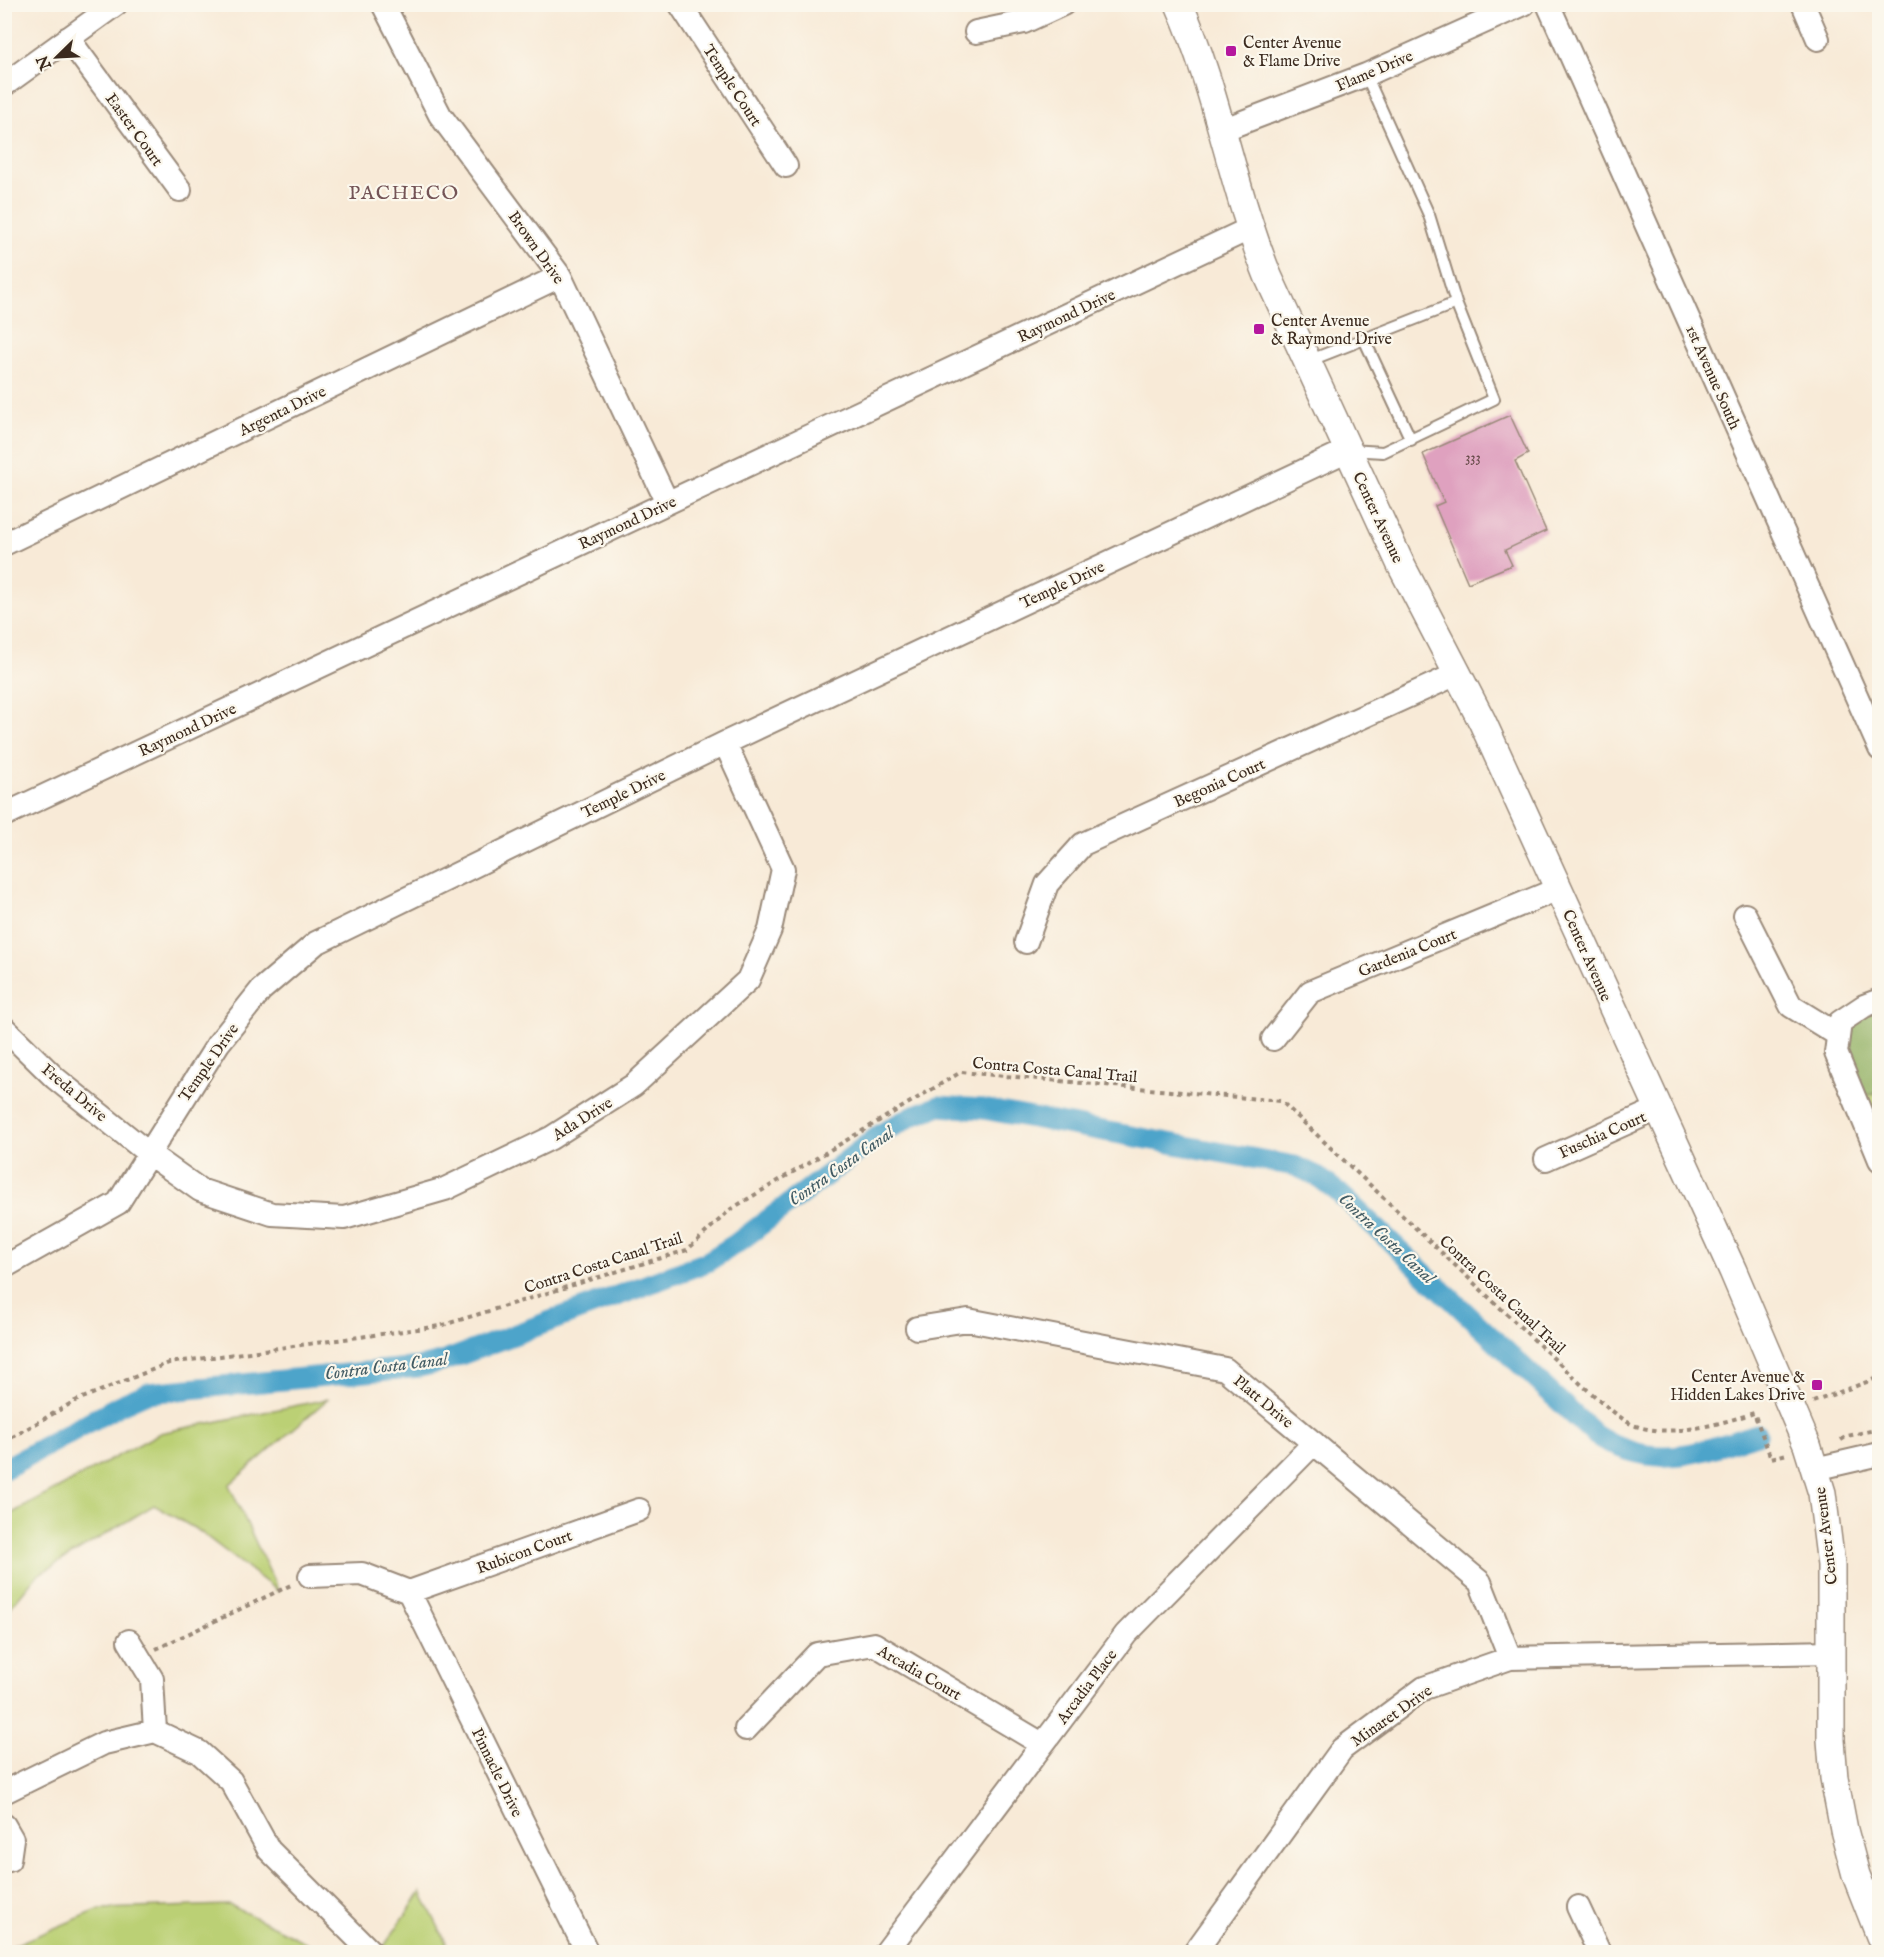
<svg xmlns="http://www.w3.org/2000/svg" width="1884" height="1957" font-family="'IM FELL English',serif">
<style>
.green{fill:#bbd074;stroke:#7b7d49;stroke-width:1.5}
.forest{fill:#94b266;stroke:#686e42;stroke-width:1.5}
.lines{fill:none;stroke-linecap:round;stroke-linejoin:round}
.canal{stroke:#4da4ca;stroke-width:21}
.building{fill:#dfa1bf}
.service-casing{stroke:#9a8a7a;stroke-width:14}
.minor-casing{stroke:#9a8a7a;stroke-width:26}
.tertiary-casing{stroke:#9a8a7a;stroke-width:30}
.path{stroke:#9a8a7a;stroke-width:4;stroke-dasharray:4.5 4.5;stroke-linecap:butt}
.service{stroke:#fff;stroke-width:10}
.minor{stroke:#fff;stroke-width:22}
.tertiary{stroke:#fff;stroke-width:27}
.poi-dot{fill:#b5179e;stroke:#fbf7ec;stroke-width:2}
.labels{text-anchor:middle;stroke-width:4.5;stroke-linejoin:round;paint-order:stroke}
.number-label{font-size:14px;fill:#644846}
.poi-label{font-size:16px;fill:#3b2a1e;stroke:#fbf7ec;text-anchor:start}
.street-label{font-size:16px;fill:#3b2a1e;stroke:#fbf7ec}
.water-label{font-size:18px;font-style:italic;fill:#425b63;stroke:#fbf7ec}
.quarter-label{font-size:20px;letter-spacing:1.5px;fill:#745456;stroke:#fbf7ec}
</style>
<rect width="100%" height="100%" fill="#fbf7ec"/>
<filter id="ink" filterUnits="userSpaceOnUse"><feTurbulence type="fractalNoise" baseFrequency=".0167" numOctaves="2"/><feDisplacementMap in="SourceGraphic" scale="12" xChannelSelector="R" yChannelSelector="G"/><feConvolveMatrix kernelMatrix="1 2 1 2 8 2 1 2 1" color-interpolation-filters="sRGB"/></filter>
<filter id="wash" filterUnits="userSpaceOnUse"><feTurbulence type="fractalNoise" baseFrequency=".008" numOctaves="4" result="noise"/><feDisplacementMap in="SourceGraphic" scale="24" xChannelSelector="R" yChannelSelector="G"/><feGaussianBlur stdDeviation="1.35" result="paint"/><feColorMatrix in="noise" values="0 0 0 0 0 0 0 0 0 0 0 0 0 0 0 0 0 1.4 0 .05"/><feComposite in="paint" operator="in"/></filter>
<g filter="url(#wash)">
<rect width="100%" height="100%" fill="#f8ead7"/>
<!-- green -->
<path class="green" d="M1879 1092V1160L1853 1099Z
M328 1399 229 1485 279 1592 199 1531 154 1505 36 1576 5 1614V1517L160 1433Z
M421 1892 451 1952H380Z
M230 1905 315 1947 347 1952H11L14 1945 100 1909Z"/>
<!-- forest -->
<path class="forest" d="M1879 1000V1092L1853 1099 1840 1022Z"/>
<g class="lines">
<!-- canal -->
<path class="canal" d="M4 1469 120 1405 147 1393 419 1367 442 1362 707 1262 737 1243 884 1132 912 1116 939 1106 983 1109 1295 1166 1317 1176 1338 1192 1595 1435C1656 1472 1695 1453 1757 1434"/>
</g>
<g id="blocks">
<!-- building -->
<path class="building" d="M1510 415 1528 454 1515 461 1546 531 1505 550 1512 565 1468 583 1435 506 1444 502 1423 454Z"/>
</g>
</g>
<g filter="url(#ink)">
<use href="#blocks" fill-opacity="0" stroke="#9a8a7a" stroke-width="1.5"/>
<g class="lines">
<defs>
<path id="service" d="M1364 339 1411 440
M1308 361 1456 303
M1349 450 1383 452 1494 399 1456 303 1429 215 1366 75"/>
<path id="minor" d="M383 4 440 115 560 276 667 502
M680 4 786 166
M1548 4 1880 749
M1803 4 1818 39
M976 32 1024 22 1063 4
M68 38 180 190
M4 85 116 4
M1222 130 1366 75 1524 4
M4 544 560 276
M4 815 1249 229
M1745 915 1791 1006 1838 1035
M1026 942 1047 884 1083 844 1459 673
M1880 1000 1864 1006 1840 1022 1836 1053 1880 1160
M4 1028 55 1078 148 1153 200 1190 272 1214 344 1218 445 1189 551 1138 634 1085 748 980 770 930 783 869 725 743
M1273 1039 1310 992 1558 889
M1546 1159 1658 1109
M4 1267 118 1203 218 1044 261 990 316 943 725 743 1348 450
M917 1328 968 1320 1225 1369 1480 1582 1510 1658
M1815 1469 1880 1454
M310 1576 362 1574 409 1592
M409 1592 587 1952
M409 1592 639 1510
M129 1641 152 1679 155 1731
M746 1729 817 1654 874 1644 1042 1744
M4 1792 104 1743 155 1731 199 1752 231 1781 269 1850 371 1952
M4 1825 12 1839 9 1860 4 1861
M1578 1907 1599 1952
M886 1952 1126 1634 1314 1443
M1195 1952 1342 1749 1424 1688 1510 1658 1832 1652"/>
<path id="tertiary" d="M1179 4C1218 92 1232 187 1268 276L1401 565 1482 721 1733 1271 1807 1445 1822 1493 1831 1565V1740L1834 1778 1844 1830 1856 1875 1880 1936"/>
</defs>
<!-- service casing -->
<use href="#service" class="service-casing"/>
<!-- minor casing -->
<use href="#minor" class="minor-casing"/>
<!-- tertiary casing -->
<use href="#tertiary" class="tertiary-casing"/>
<!-- path -->
<path class="path" d="M1813 1402 1880 1377
M1841 1440 1847 1436 1880 1429
M4 1442 75 1401 169 1363 440 1326 687 1250 731 1209 961 1072 1281 1101 1584 1387C1597 1397 1622 1422 1636 1426 1670 1438 1720 1424 1754 1413L1771 1458 1787 1454
M156 1649 293 1584"/>
<!-- service -->
<use href="#service" class="service"/>
<!-- minor -->
<use href="#minor" class="minor"/>
<!-- tertiary -->
<use href="#tertiary" class="tertiary"/>
</g>
</g>
<!-- markers -->
<g class="poi-dot">
<rect x="1225" y="45" width="12" height="12" rx="3"/>
<rect x="1253" y="323" width="12" height="12" rx="3"/>
<rect x="1811" y="1379" width="12" height="12" rx="3"/>
</g>
<g class="labels">
<!-- number labels -->
<g class="number-label">
<text x="1473" y="462">333</text>
</g>
<!-- poi labels -->
<g class="poi-label">
<text x="1243" y="48">Center Avenue<tspan x="1243" dy="18">&amp; Flame Drive</tspan></text>
<text x="1271" y="326">Center Avenue<tspan x="1271" dy="18">&amp; Raymond Drive</tspan></text>
<text x="1805" y="1382" text-anchor="end">Center Avenue &amp;<tspan x="1805" dy="18">Hidden Lakes Drive</tspan></text>
</g>
<!-- street labels -->
<g class="street-label">
<text transform="translate(1374 70) rotate(-23)" y="6">Flame Drive</text>
<text transform="translate(733 85) rotate(57)" y="6">Temple Court</text>
<text transform="translate(135 129) rotate(54)" y="6">Easter Court</text>
<text transform="translate(537 247) rotate(55)" y="6">Brown Drive</text>
<text transform="translate(1066 315) rotate(-25)" y="6">Raymond Drive</text>
<text transform="translate(1714 377) rotate(66)" y="6">1st Avenue South</text>
<text transform="translate(282 410) rotate(-26)" y="6">Argenta Drive</text>
<text transform="translate(1379 517) rotate(65)" y="6">Center Avenue</text>
<text transform="translate(627 522) rotate(-25)" y="6">Raymond Drive</text>
<text transform="translate(1062 584) rotate(-25)" y="6">Temple Drive</text>
<text transform="translate(187 729) rotate(-25)" y="6">Raymond Drive</text>
<text transform="translate(1219 782) rotate(-24)" y="6">Begonia Court</text>
<text transform="translate(623 793) rotate(-26)" y="6">Temple Drive</text>
<text transform="translate(1407 952) rotate(-22)" y="6">Gardenia Court</text>
<text transform="translate(1588 955) rotate(66)" y="6">Center Avenue</text>
<text transform="translate(208 1062) rotate(-55)" y="6">Temple Drive</text>
<text transform="translate(1055 1069) rotate(5)" y="6">Contra Costa Canal Trail</text>
<text transform="translate(75 1092) rotate(40)" y="6">Freda Drive</text>
<text transform="translate(582 1118) rotate(-32)" y="6">Ada Drive</text>
<text transform="translate(1602 1134) rotate(-24)" y="6">Fuschia Court</text>
<text transform="translate(603 1262) rotate(-18)" y="6">Contra Costa Canal Trail</text>
<text transform="translate(1503 1294) rotate(43)" y="6">Contra Costa Canal Trail</text>
<text transform="translate(1264 1401) rotate(40)" y="6">Platt Drive</text>
<text transform="translate(1825 1536) rotate(-97)" y="6">Center Avenue</text>
<text transform="translate(524 1551) rotate(-20)" y="6">Rubicon Court</text>
<text transform="translate(920 1672) rotate(30)" y="6">Arcadia Court</text>
<text transform="translate(1086 1686) rotate(-53)" y="6">Arcadia Place</text>
<text transform="translate(1391 1715) rotate(-35)" y="6">Minaret Drive</text>
<text transform="translate(498 1772) rotate(64)" y="6">Pinnacle Drive</text>
</g>
<!-- water labels -->
<g class="water-label">
<text transform="translate(841 1166) rotate(-35)" y="6">Contra Costa Canal</text>
<text transform="translate(1387 1238) rotate(43)" y="6">Contra Costa Canal</text>
<text transform="translate(386 1366) rotate(-7)" y="6">Contra Costa Canal</text>
</g>
<!-- quarter labels -->
<g class="quarter-label">
<text x="404" y="199">PACHECO</text>
</g>
</g>
<!-- margin -->
<rect width="1884" height="1957" fill="none" stroke="#fbf7ec" stroke-width="24"/>
<!-- north arrow -->
<g transform="translate(57 57) rotate(246)" stroke="#fbf7ec" stroke-width="4.5" paint-order="stroke">
<path d="M0-4.5L10 22L0 15L-10 22Z" fill="#3b2a1e"/>
<text y="-9" font-size="16" font-weight="bold" text-anchor="middle" fill="#3b2a1e">N</text>
</g>
</svg>
